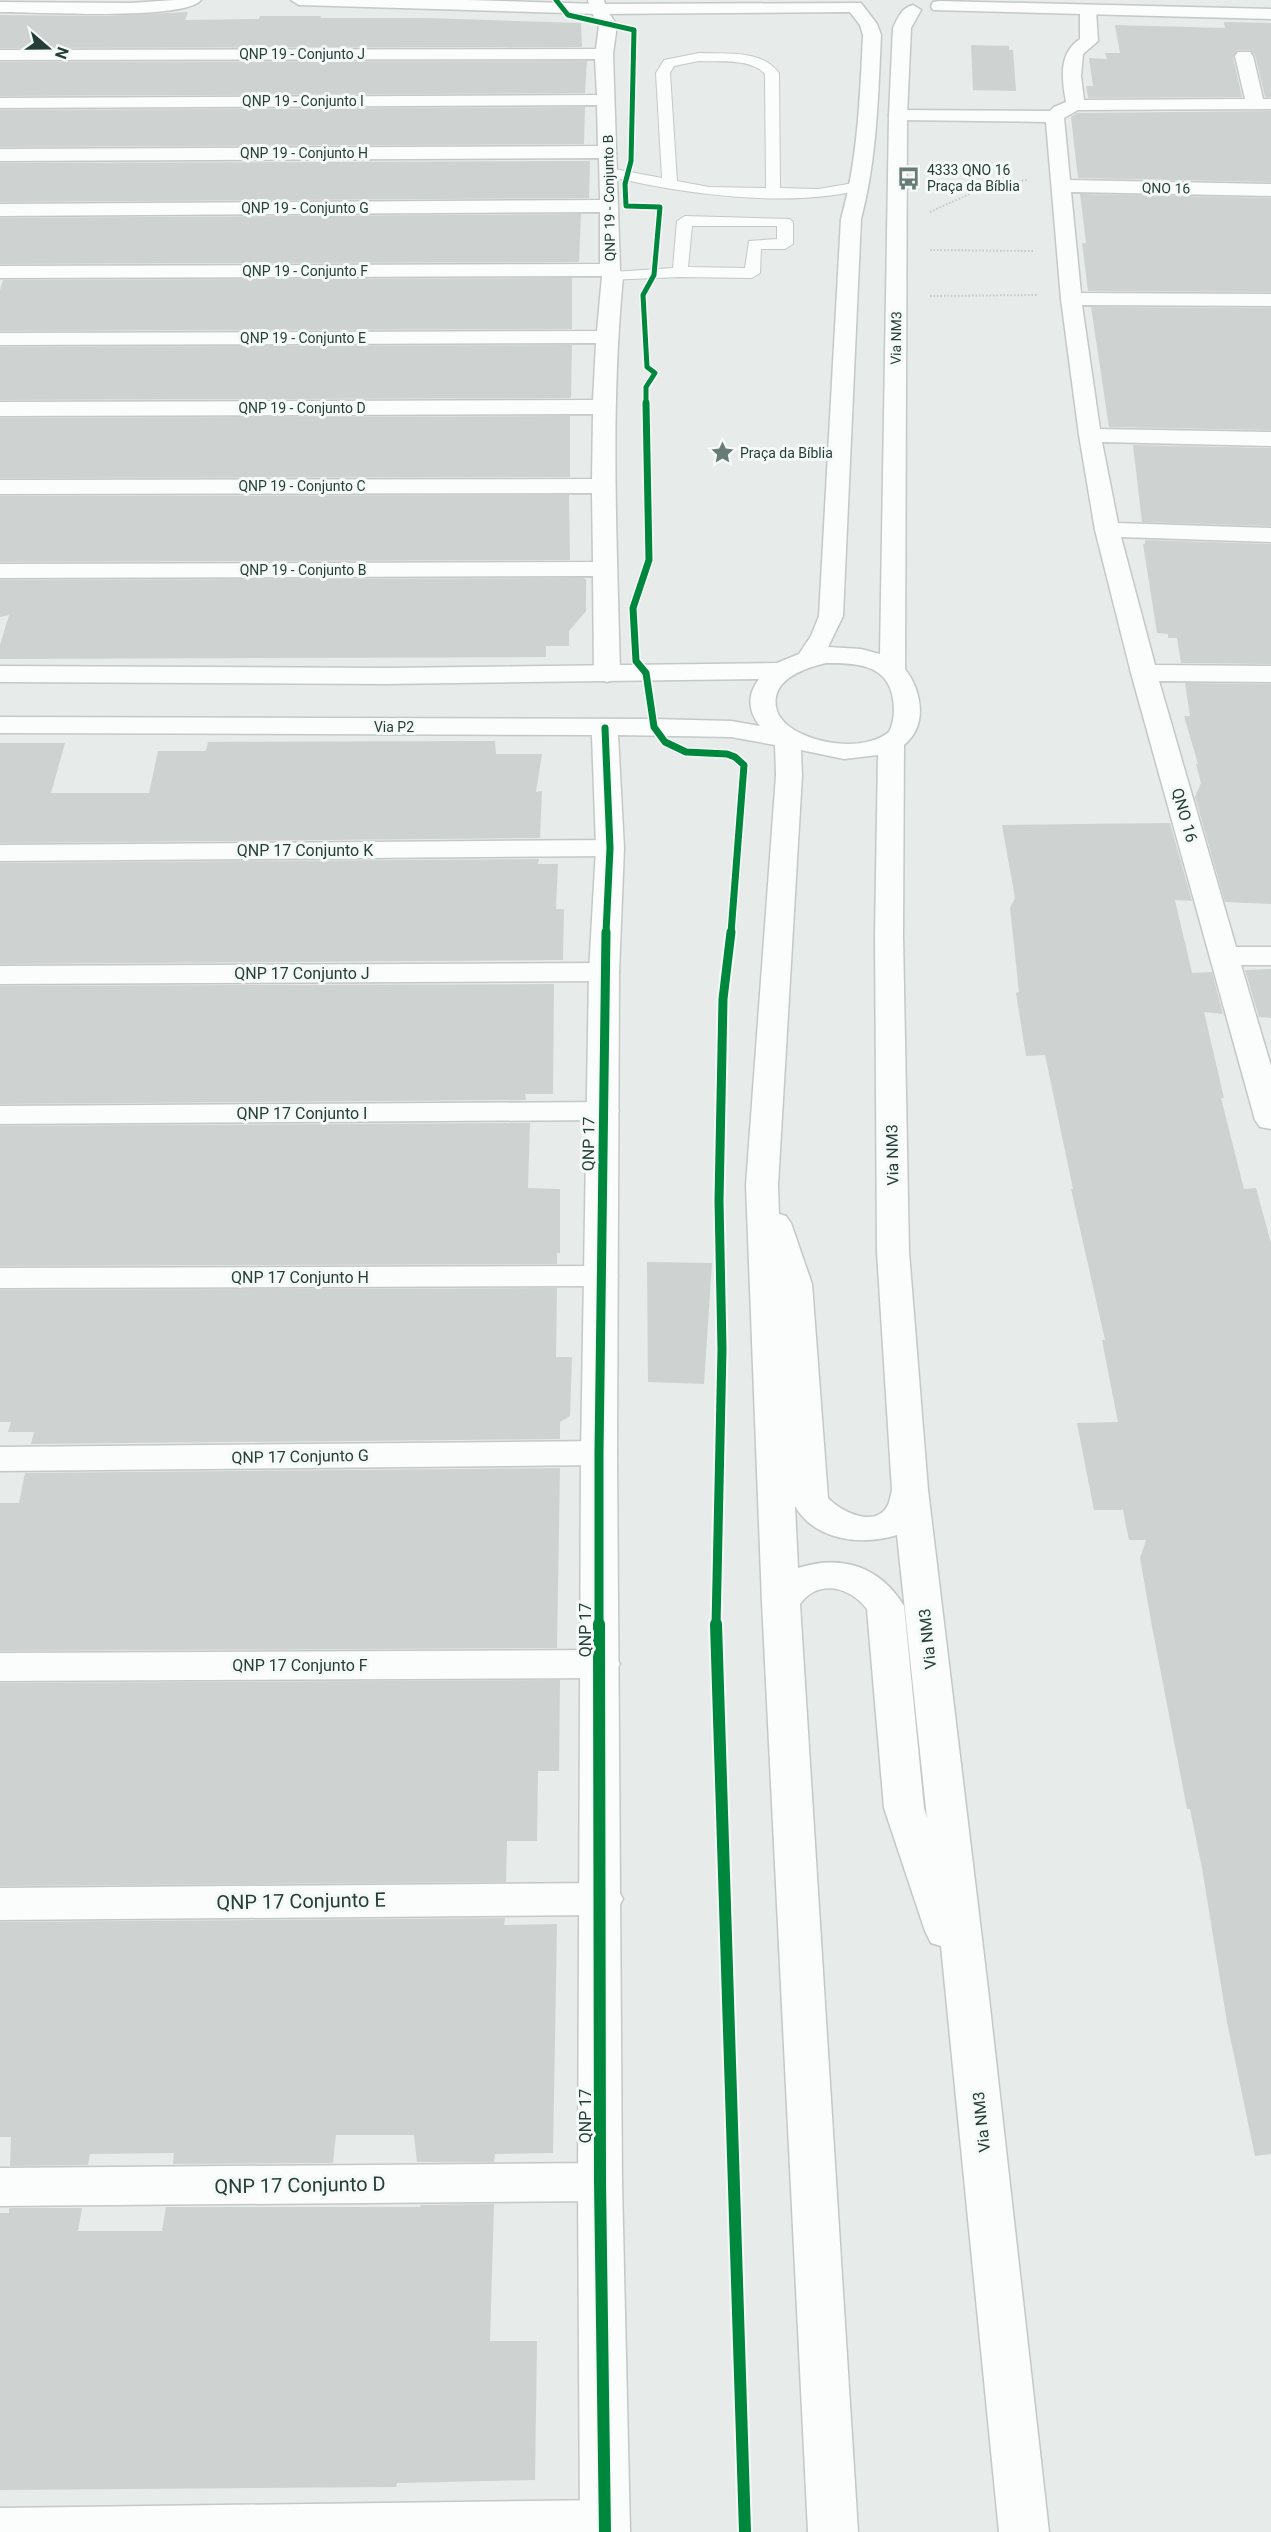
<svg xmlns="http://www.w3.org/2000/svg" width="1271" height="2532" font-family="Roboto,sans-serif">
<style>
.building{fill:#ced2d1}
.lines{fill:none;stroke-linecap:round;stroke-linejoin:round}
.lane-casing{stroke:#c4c8c6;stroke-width:2}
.street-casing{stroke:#c4c8c6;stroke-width:3}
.secondary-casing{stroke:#c3c9c6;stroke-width:3}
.path{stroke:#c2cbc8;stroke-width:2;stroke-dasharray:1.5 2;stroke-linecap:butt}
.lane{fill:#fbfcfc;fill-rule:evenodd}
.street{fill:#fbfcfc;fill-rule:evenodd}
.secondary{fill:#fbfcfc;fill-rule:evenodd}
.cycleway-far3-casing{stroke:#f5faf8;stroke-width:8}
.cycleway-far2-casing{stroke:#f5faf8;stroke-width:10}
.cycleway-far1-casing{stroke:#f5faf8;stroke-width:13}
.cycleway-casing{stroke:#f5faf8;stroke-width:16}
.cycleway-far3{stroke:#00873e;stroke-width:5}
.cycleway-far2{stroke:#00873e;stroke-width:7}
.cycleway-far1{stroke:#00873e;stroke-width:9}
.cycleway{stroke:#00873e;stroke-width:12}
.labels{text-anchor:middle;stroke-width:6;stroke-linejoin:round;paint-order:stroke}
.far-street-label{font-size:14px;fill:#253e38;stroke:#f5faf8}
.far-poi-label{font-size:14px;fill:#253e38;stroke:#f5faf8;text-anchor:start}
.street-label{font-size:16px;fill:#253e38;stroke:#f5faf8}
.near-street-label{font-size:20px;fill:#253e38;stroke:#f5faf8}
</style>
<rect width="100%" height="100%" fill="#e7ebe9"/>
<!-- building -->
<path class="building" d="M188 12 185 20 259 19 260 16H321L320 18H426L581 23 582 47 0 48V15L107 16Z
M1224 22 1271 23V97H1265L1255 55 1250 50H1238L1233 57 1242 97 1088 98 1086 86H1093L1089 58 1107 59 1105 53H1120L1115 25 1225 28Z
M971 45 1009 46V50H1013L1016 91 973 90Z
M587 61 585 93 0 96V62Z
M585 107 584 144 0 147V110Z
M1271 111V182L1078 178 1071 117 1077 113Z
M590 161 589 198 0 202V163Z
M1080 194 1271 198V292L1088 291 1082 243H1086Z
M581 214 579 262 0 264V218Z
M572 278V329L0 331V290L3 280Z
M1091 307 1271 308V430L1109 427Z
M572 345 571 398 0 400V347Z
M570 416V477L0 478V418Z
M1133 445 1271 448V526L1142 522Z
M569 495 570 560 0 562V496Z
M1145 540 1271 544V664L1181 663 1177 638H1168V634L1157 633 1143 544H1145Z
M584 578 586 580V611L569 631V646H546V657L0 659V645L9 615 0 617V580Z
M1185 683 1271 684V904L1225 902 1195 797 1201 783 1196 764H1198L1184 716H1190Z
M495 741 496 754H542L536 792 542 791 540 838 0 843V743H65L51 793H149L158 751H206L208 742Z
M1170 823 1192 901 1175 900 1192 973 1212 972 1223 1014 1204 1012 1224 1098H1221L1244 1189 1256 1188 1271 1243V2154L1255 2156 1227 2022 1202 1868 1190 1809H1187L1151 1621 1140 1558 1146 1540H1129L1123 1510H1094L1077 1423 1118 1422 1102 1340H1105L1071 1189H1073L1045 1055 1026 1056 1016 993 1019 992 1010 908 1015 898 1002 825Z
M539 859 538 864H558L556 909H564L563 960 0 964V863Z
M1271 969V1018L1259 1017 1245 970Z
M554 984 553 1094H525L526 1100 0 1104V986Z
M530 1123 528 1188 560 1189V1253H557V1264L0 1266V1126Z
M647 1262 712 1263 704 1384 648 1382Z
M557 1288 556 1357H572L570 1416 560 1422V1439L31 1444 34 1432H8L11 1422H0V1290Z
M560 1468 557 1648 0 1651V1503H19L25 1473Z
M560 1680 559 1771H538L537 1841H507L506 1882 0 1886V1683Z
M505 1918 504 1925 557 1924 553 2153 495 2154 494 2162H417L414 2135H336L333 2163 173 2164 174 2153 90 2154 88 2165 10 2166 11 2137H0V1922Z
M494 2204 490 2341H537L535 2480 397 2483 396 2487 0 2490V2213H9V2208H82L78 2231H162L166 2207H421L420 2205Z"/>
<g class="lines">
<defs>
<path id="lane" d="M699 53C726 54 761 49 779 73L780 188 818 189 860 182 865 183 867 186 865 189C787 209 681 194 604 175L602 172 604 169 609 168 662 178 656 73 664 60ZM699 61C719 62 751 58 765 74L766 188 709 187 677 181 670 73 674 66Z
M685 216 790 219 793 222V244L785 249H761L760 273 752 278 680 277 607 280 605 277 613 272 673 268 677 221ZM692 226H777V239L749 241 745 268 688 267Z"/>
<path id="street" d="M174 0H201C185 21 32 12 0 12V2L131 3Z
M588 0H604L606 9 617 25 613 54 620 270 623 277C610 411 617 541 620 674L616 679 607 682 598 679 594 674 593 576 0 578V564L593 562 592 493 0 494V480L592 479 593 414 0 416V402L593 400 596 343 0 345V333L597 331 602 276 0 278V266L600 264V212L0 216V204L600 200 599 158 0 161V149L598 146 597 105 0 108V98L597 95 595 59 0 60V50L596 49 599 25 590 9Z
M1088 5 1096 10 1098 41 1083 54 1081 76 1084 100 1245 99 1235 56 1238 52H1250L1253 56 1263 99H1271V109L1078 110 1064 118 1070 180 1271 184V196L1071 192 1081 293 1271 294V306L1082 305 1100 429 1271 432V446L1102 442 1118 523 1271 528V542L1121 537 1155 665 1271 666V682L1159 681 1236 947H1271V965H1241L1271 1066V1129L1260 1127 1255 1120 1131 673 1095 530 1079 435 1061 299 1046 122 898 120 892 119 889 115 892 111 898 110 1050 111 1054 107 1066 102C1062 80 1058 53 1080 39V10Z
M610 840 620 842 624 848 620 854 610 856 0 861V845Z
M604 963 614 966 619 972 614 978 604 981 0 984V966Z
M603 1102 614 1104 619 1111 614 1118 603 1120 0 1124V1106Z
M601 1266 613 1269 618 1276 613 1283 601 1286 0 1288V1268Z
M599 1441 612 1445 617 1453 612 1461 599 1465 0 1471V1447Z
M601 1650 614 1654 620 1664 614 1674 601 1678 0 1681V1653Z
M602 1883 617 1888 623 1899 617 1910 602 1915 0 1920V1888Z
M600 2163 616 2168 622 2182 616 2196 600 2201 0 2206V2168Z
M605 2500 622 2507 630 2523 626 2532H0V2508Z"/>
<path id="secondary" d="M291 0H467L598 4 861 3 877 24 881 35C878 97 877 159 861 219L843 616 828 647 861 649 880 654 889 115 893 28C898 18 901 8 913 5L921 10 911 28 907 115 905 669C922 691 928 726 904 745L903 935 909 1252 928 1490 988 1989 1049 2532H999L941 1946 931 1943 925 1931 884 1808 867 1609C849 1586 818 1579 800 1604L858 2532H808L762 1602 746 1185 776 775 775 745 731 737 618 735 624 848 619 972 617 1453 622 2182 630 2532H580L578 2182 581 1453 589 972 596 848 592 735 0 733V717L654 719 731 721 760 726C748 711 747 695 759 679L385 684 0 682V666L385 668 777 663 799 654 811 636 819 616 841 219C858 159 860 97 863 35L860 25 850 12 598 14 299 5ZM826 663C856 663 888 664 893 699 895 711 894 722 889 732 863 753 808 744 785 723 780 718 777 713 776 707 771 679 805 668 826 663ZM801 750 844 759 878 755 875 935 877 1252 892 1490C891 1494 890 1500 888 1505 876 1529 841 1512 828 1498L812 1284 791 1223 786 1216 779 1214 778 1185 802 775ZM795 1506C815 1541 862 1546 897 1535L927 1818 924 1808 904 1606C880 1566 841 1554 798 1568Z
M939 1 1271 9V19L933 10 931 6 933 2Z"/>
</defs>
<!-- lane casing -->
<use href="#lane" class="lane-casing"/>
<!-- street casing -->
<use href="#street" class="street-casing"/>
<!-- secondary casing -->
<use href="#secondary" class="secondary-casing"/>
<!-- path -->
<path class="path" d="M930 212 989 185 1027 180
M930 250 1033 251
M930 296 1037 295"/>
<!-- lane -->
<use href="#lane" class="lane"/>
<!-- street -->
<use href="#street" class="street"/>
<!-- secondary -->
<use href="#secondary" class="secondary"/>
<defs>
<path id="cycleway-far3" d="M556 0 568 15 634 30 631 161 625 184 626 206 660 207 654 275 643 295 647 367 655 373 646 387V405"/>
<path id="cycleway-far2" d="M646 403 649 560 633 608 636 661 646 673 654 727 665 742 686 752 727 754 735 757 744 765 731 933
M605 728 610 848 606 933"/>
<path id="cycleway-far1" d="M599 1626V1453L606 932
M716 1626 722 1349 719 1201 723 999 731 932"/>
<path id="cycleway" d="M599 1624 600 2182 605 2532
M716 1624 745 2532"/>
</defs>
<!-- cycleway-far3 casing -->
<use href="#cycleway-far3" class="cycleway-far3-casing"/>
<!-- cycleway-far2 casing -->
<use href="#cycleway-far2" class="cycleway-far2-casing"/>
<!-- cycleway-far1 casing -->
<use href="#cycleway-far1" class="cycleway-far1-casing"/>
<!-- cycleway casing -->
<use href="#cycleway" class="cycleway-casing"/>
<!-- cycleway-far3 -->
<use href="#cycleway-far3" class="cycleway-far3"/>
<!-- cycleway-far2 -->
<use href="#cycleway-far2" class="cycleway-far2"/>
<!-- cycleway-far1 -->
<use href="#cycleway-far1" class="cycleway-far1"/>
<!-- cycleway -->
<use href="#cycleway" class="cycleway"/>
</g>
<!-- icons -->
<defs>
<symbol id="bus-bare" viewBox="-9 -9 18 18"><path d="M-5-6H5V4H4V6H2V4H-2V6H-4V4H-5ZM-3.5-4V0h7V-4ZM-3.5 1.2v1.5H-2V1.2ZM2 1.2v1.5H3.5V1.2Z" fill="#697b76" stroke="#f5faf8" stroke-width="2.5" paint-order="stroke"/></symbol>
<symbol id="sight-bare" viewBox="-9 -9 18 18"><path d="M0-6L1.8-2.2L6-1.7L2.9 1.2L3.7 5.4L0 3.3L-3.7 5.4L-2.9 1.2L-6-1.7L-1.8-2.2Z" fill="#697b76" stroke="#f5faf8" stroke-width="2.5" paint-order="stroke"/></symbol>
</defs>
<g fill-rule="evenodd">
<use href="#bus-bare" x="892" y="162" width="33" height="33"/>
<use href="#sight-bare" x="706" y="436" width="33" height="33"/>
</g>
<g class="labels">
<!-- far-street labels -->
<g class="far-street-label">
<text x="302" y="59">QNP 19 - Conjunto J</text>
<text x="303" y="106">QNP 19 - Conjunto I</text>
<text x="304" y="158">QNP 19 - Conjunto H</text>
<text transform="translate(1166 188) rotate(1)" y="5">QNO 16</text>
<text transform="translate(609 198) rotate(-91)" y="5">QNP 19 - Conjunto B</text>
<text x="305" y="213">QNP 19 - Conjunto G</text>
<text x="305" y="276">QNP 19 - Conjunto F</text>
<text x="303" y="343">QNP 19 - Conjunto E</text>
<text transform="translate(896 338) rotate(-89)" y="5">Via NM3</text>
<text x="302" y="413">QNP 19 - Conjunto D</text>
<text x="302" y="491">QNP 19 - Conjunto C</text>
<text x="303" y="575">QNP 19 - Conjunto B</text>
<text x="394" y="732">Via P2</text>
</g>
<!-- far-poi labels -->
<g class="far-poi-label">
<text x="927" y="175">4333 QNO 16<tspan x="927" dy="16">Praça da Bíblia</tspan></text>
<text x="740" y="458">Praça da Bíblia</text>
</g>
<!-- street labels -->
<g class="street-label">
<text transform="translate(1185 815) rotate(74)" y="6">QNO 16</text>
<text x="305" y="856">QNP 17 Conjunto K</text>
<text x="302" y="979">QNP 17 Conjunto J</text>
<text x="302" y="1119">QNP 17 Conjunto I</text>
<text transform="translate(588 1144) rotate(-89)" y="6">QNP 17</text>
<text transform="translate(892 1155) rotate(-91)" y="6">Via NM3</text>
<text x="300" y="1283">QNP 17 Conjunto H</text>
<text transform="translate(300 1456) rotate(-1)" y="6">QNP 17 Conjunto G</text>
<text transform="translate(585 1630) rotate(-90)" y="6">QNP 17</text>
<text transform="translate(927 1639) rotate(-96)" y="6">Via NM3</text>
<text x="300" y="1671">QNP 17 Conjunto F</text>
<text transform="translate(585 2116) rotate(-90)" y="6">QNP 17</text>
<text transform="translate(981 2122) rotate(-96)" y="6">Via NM3</text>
</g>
<!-- near-street labels -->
<g class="near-street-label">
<text transform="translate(301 1901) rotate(-1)" y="7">QNP 17 Conjunto E</text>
<text transform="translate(300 2185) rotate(-1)" y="7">QNP 17 Conjunto D</text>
</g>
</g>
<!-- north arrow -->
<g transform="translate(48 48) rotate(110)" stroke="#f5faf8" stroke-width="4.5" paint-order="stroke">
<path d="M0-4.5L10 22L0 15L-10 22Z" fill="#253e38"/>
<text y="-9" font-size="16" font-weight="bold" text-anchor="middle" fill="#253e38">N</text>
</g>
</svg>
